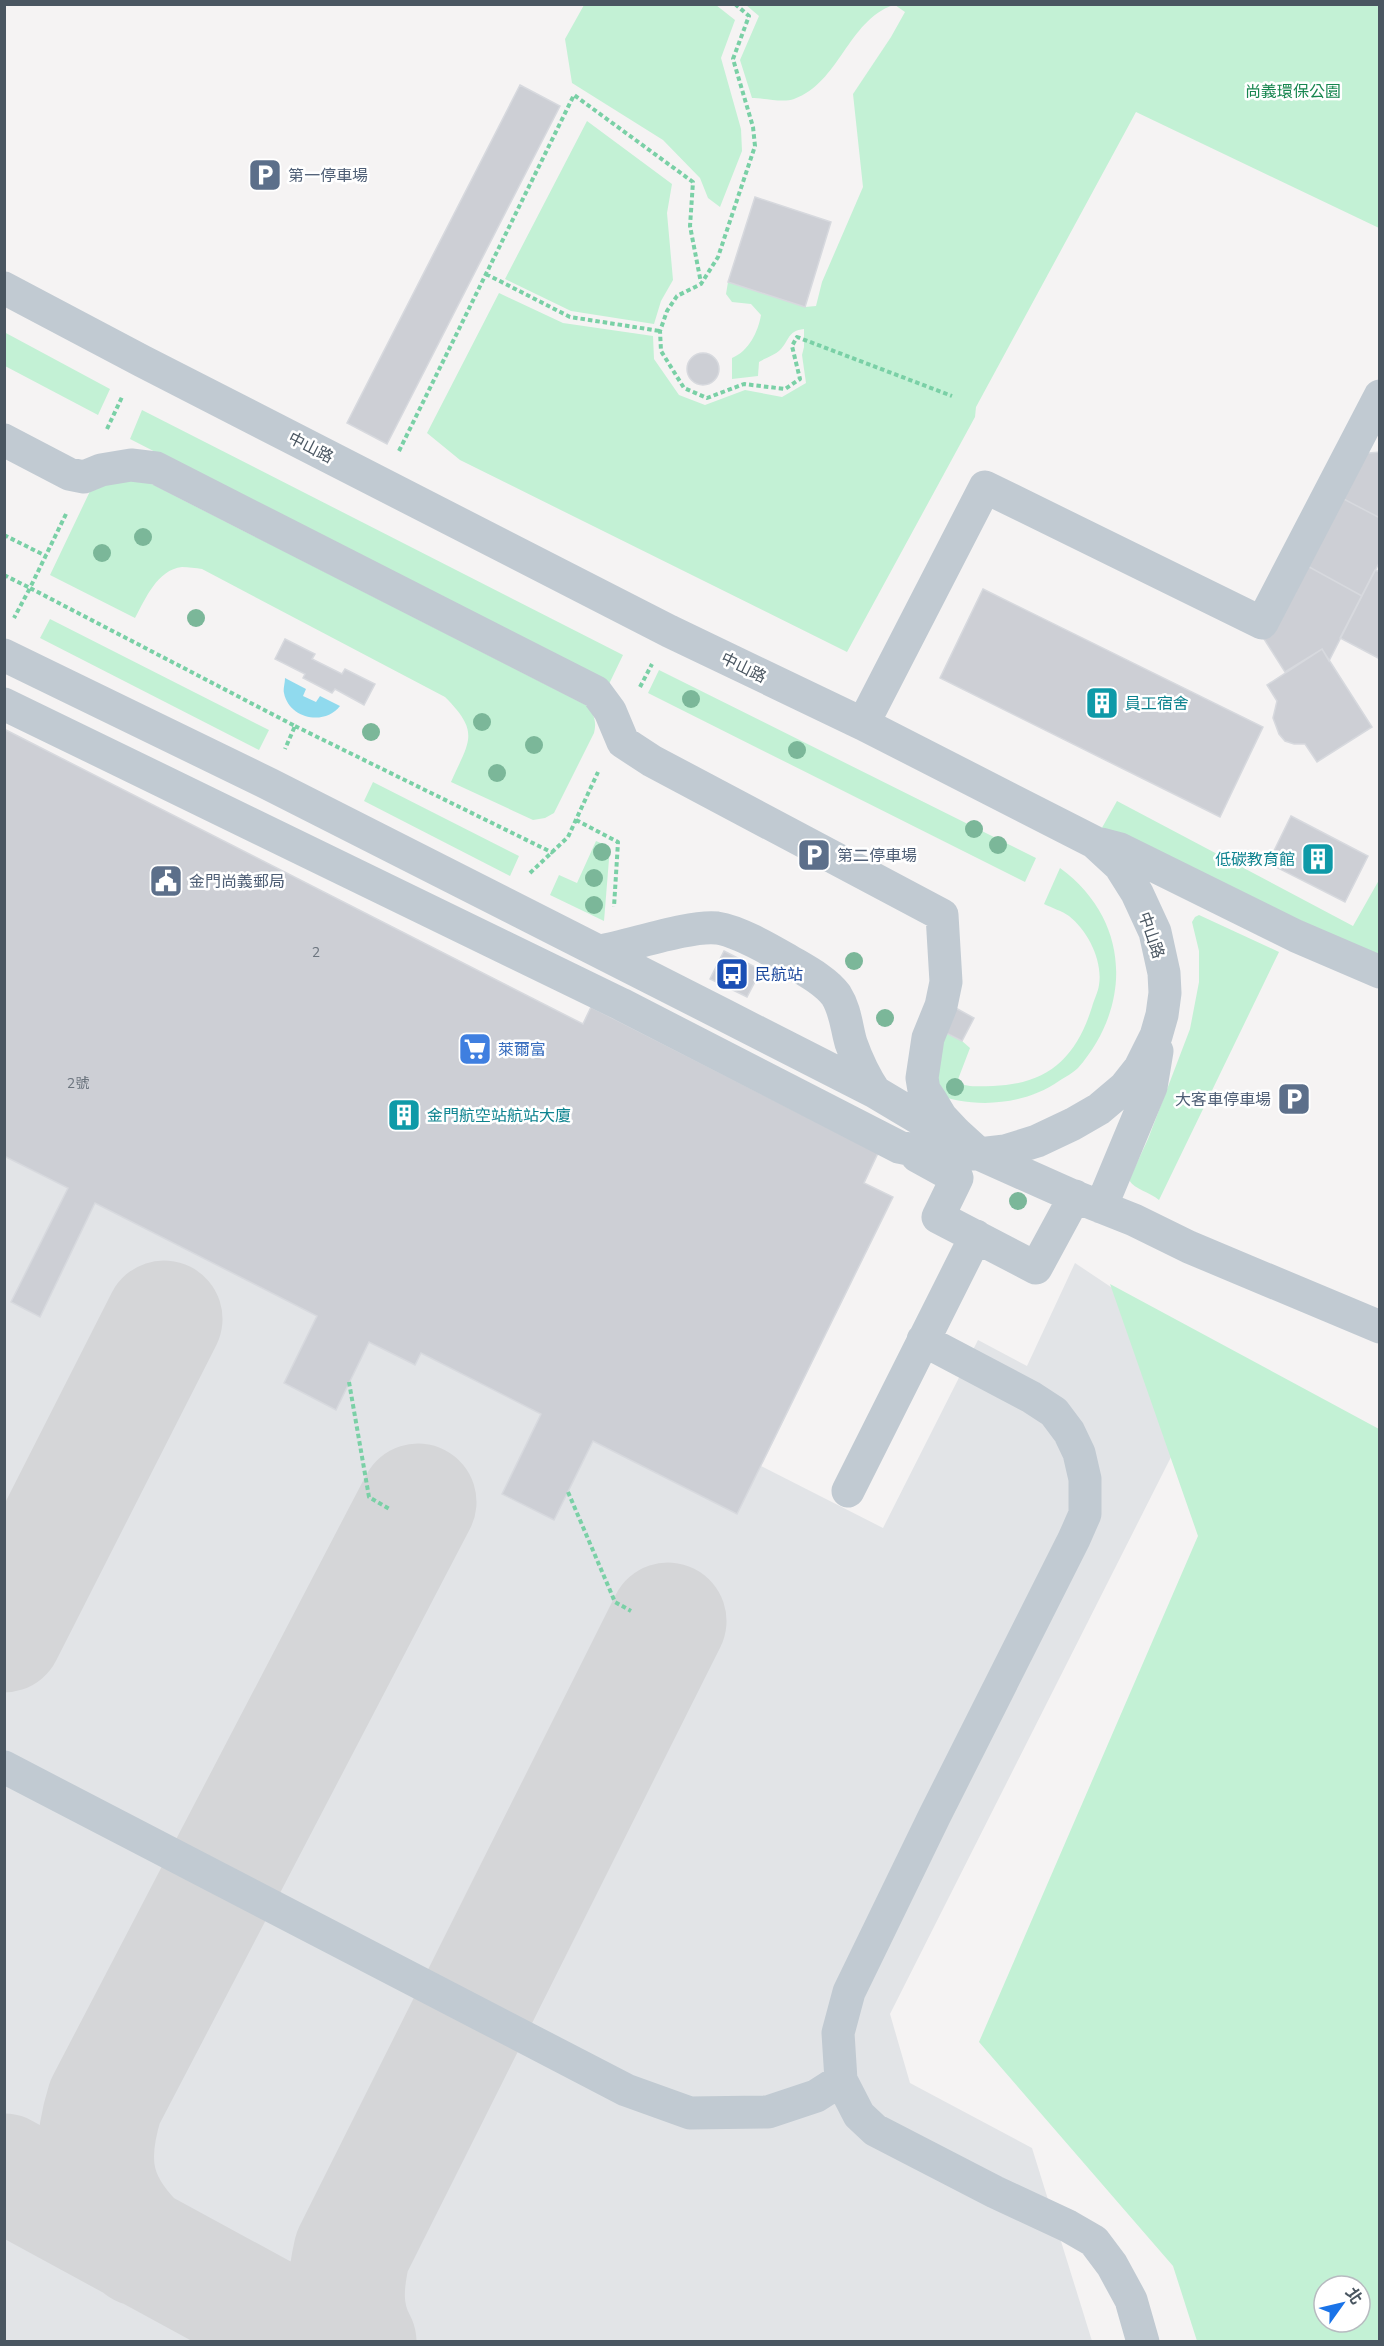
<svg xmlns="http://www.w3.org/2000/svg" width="1384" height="2346" font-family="'Nunito Sans','Noto Sans TC',sans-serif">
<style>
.airport{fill:#e2e4e7}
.green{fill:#c3f1d5;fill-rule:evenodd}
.water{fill:#90daee}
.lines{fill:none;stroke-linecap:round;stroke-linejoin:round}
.taxiway{stroke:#d5d6d8;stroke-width:117}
.building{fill:#cdcfd5;stroke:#d7d9de;stroke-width:1.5}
.path{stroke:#7ad0a6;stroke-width:4;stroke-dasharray:4.5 3;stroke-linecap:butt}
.minor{stroke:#c1cad2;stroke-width:33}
.tree{fill:#7bb799}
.labels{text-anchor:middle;stroke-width:5;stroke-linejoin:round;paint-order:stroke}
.number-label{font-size:14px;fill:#6b747e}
.park-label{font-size:16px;fill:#17864f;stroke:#fff}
.service-label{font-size:16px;fill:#4e5e75;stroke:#fff;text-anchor:start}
.street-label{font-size:16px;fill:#4a5661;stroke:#fff}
.culture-label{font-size:16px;fill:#0d838f;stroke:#fff;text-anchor:start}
.transit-label{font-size:16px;fill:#164399;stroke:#fff;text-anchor:start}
.shop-label{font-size:16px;fill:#366cbe;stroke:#fff;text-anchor:start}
</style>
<rect width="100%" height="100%" fill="#f5f3f3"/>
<!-- airport -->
<path class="airport" d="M4 729 582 1024 591 1007 878 1153 864 1183 893 1197 761 1466 883 1528 978 1340 1027 1366 1075 1263 1220 1360 890 2014 910 2083 1032 2148 1092 2341H5Z"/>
<!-- green -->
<path class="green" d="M584 5H716L735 20 721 58 741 129 742 151 720 207 708 198 700 178 663 140 572 83 565 39Z
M746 5H893C848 21 839 83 794 99 783 103 764 98 752 98L740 60 759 16Z
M895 5H1379V228L1136 112 976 407 975 417 847 652 460 460 427 433 499 293 563 323 653 336 654 359 679 395 705 405 745 390 782 397 806 383 802 355 804 347V329C787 331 790 340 780 350 775 355 765 358 759 362L758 376 732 379V358C749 351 758 332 761 315L751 304 732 302 726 294 728 282 805 307 816 306 822 282 863 187 853 94 891 37 905 12Z
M587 121 672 184 667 213 673 280 661 301 654 324 571 311 505 279Z
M4 332 110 389 98 415 5 366Z
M142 410 623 655 609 684 130 439Z
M126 471 586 705C594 714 597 721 594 733L554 813 545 818 533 820 451 782C469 741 481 733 445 697L202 569C196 568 188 567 182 567 157 570 146 598 135 618L50 575 92 487Z
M50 619 269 730 259 750 40 638Z
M659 670 1036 858 1025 882 648 693Z
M373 782 519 856 510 876 364 801Z
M1117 801 1353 926 1379 880V972L1094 842Z
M596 841 610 847 604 921 550 895 559 875 577 883Z
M1060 868C1130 919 1133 1005 1078 1068 1073 1073 1065 1077 1059 1081 1023 1106 973 1109 932 1093L940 1030 962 1041 970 1048 957 1082C968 1088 981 1086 993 1086 1048 1084 1076 1058 1092 1007 1094 1000 1098 992 1099 985 1103 961 1088 931 1069 916 1062 911 1052 908 1044 904Z
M1199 915 1279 952 1159 1200C1150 1192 1135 1190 1129 1180L1148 1139 1190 1029 1199 982V951L1192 922 1195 917Z
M1110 1284 1379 1429V2341H1197L1173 2266 979 2042 1198 1536ZM1324 2286H1360V2322H1324Z"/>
<!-- water -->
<path class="water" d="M285 678 306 689 303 696 316 702 320 696 340 706C325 726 289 719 284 693 283 689 285 683 285 678Z"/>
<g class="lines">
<!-- taxiway -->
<path class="taxiway" d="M4 1634 164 1319
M4 2172 316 2342
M141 2248C94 2203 86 2164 105 2102L418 1502
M358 2342C342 2313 345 2283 352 2252L668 1621"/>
</g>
<!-- building -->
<path class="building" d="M520 85 560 106 387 444 347 423Z
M755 197 831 222 805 307 728 282Z
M687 369a16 16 0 1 1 32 0a16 16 0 1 1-32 0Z
M1380 452V518L1336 495 1357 454Z
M1336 495 1380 518V561L1362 596 1302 563Z
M1302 563 1362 596 1329 661 1322 649 1285 672 1264 639Z
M1375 570 1380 572V659L1340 638Z
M983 589 1263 727 1220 817 940 678Z
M285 639 315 654 312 659 342 674 345 669 375 684 364 705 335 689 332 693 303 678 305 674 275 659Z
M1322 649 1372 727 1317 762 1305 744H1294L1285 741 1279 734 1273 718 1277 701 1267 685Z
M4 729 583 1024 591 1007 878 1153 864 1183 893 1197 737 1514 593 1441 554 1520 502 1494 541 1414 421 1353 415 1365 369 1342 336 1410 284 1383 317 1316 95 1203 40 1317 11 1302 68 1188 4 1156Z
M1291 816 1368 856 1345 902 1268 863Z
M724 951 761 970 747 997 710 979Z
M952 1006 974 1018 962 1041 940 1030Z"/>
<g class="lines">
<!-- path -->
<path class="path" d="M735 4 749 16 733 59 753 127 755 146 718 257 701 284 677 296 667 311 660 331 661 351 684 388 707 398 744 384 785 389 800 379 792 346 797 337 952 396
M486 274 570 317 660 331
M107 429 122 397
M399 451 574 95 693 182 690 226 701 283
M66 514 30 588 295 726 285 749
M4 535 46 556
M4 575 30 588 14 618
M640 687 652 664
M295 726 553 853
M576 820 618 842 614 907
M530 873 568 837 598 772
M349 1382 369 1497 391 1510
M568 1492 615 1602 631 1611"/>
<!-- minor -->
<path class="minor" d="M4 288 142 361 669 631 863 724 1094 842 1120 866 1137 893 1155 932 1164 973 1165 993 1162 1015 1156 1036 1140 1068 1125 1087 1099 1109 1073 1124 1037 1141 1005 1151 979 1154 875 1092 724 1015 269 784 4 655
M4 440 69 474 84 477 101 470 131 465 156 468 596 692 610 711 623 742 652 761 942 915 946 982 941 1006 928 1038 922 1078 924 1090 932 1102 941 1117 956 1133 979 1154 1071 1195 1134 1220 1189 1247 1380 1327
M4 704 621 1004 899 1147 923 1152 975 1154
M863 724 985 487 1262 623 1380 396
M1101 844 1120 849 1296 936 1380 972
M600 951C630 946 689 925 717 928 738 931 769 949 788 960 803 969 825 980 836 995 846 1011 846 1026 851 1043 857 1060 865 1077 875 1092
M917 1156 957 1178 938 1217 1036 1268 1075 1196
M1101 1207 1151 1087 1157 1051
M848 1491 976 1236
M4 1767 626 2090 690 2113 768 2112 816 2096 841 2080 838 2033 849 1992 934 1817 1074 1539 1085 1514V1479L1079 1453 1069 1432 1054 1412 1031 1397 923 1340
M841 2080 859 2115 875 2130 995 2192 1068 2226 1094 2241 1112 2265 1131 2300 1143 2342"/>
</g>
<!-- trees -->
<g class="tree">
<circle cx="143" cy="537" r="9"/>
<circle cx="102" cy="553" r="9"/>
<circle cx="196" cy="618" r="9"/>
<circle cx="691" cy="699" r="9"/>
<circle cx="482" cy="722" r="9"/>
<circle cx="371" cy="732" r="9"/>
<circle cx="534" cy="745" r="9"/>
<circle cx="797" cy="750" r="9"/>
<circle cx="497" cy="773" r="9"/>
<circle cx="974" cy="829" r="9"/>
<circle cx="998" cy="845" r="9"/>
<circle cx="602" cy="852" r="9"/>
<circle cx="594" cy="878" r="9"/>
<circle cx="594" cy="905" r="9"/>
<circle cx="854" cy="961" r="9"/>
<circle cx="885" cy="1018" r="9"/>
<circle cx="955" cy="1087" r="9"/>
<circle cx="1018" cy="1201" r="9"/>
</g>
<!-- icons -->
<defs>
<symbol id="parking-square" viewBox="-11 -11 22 22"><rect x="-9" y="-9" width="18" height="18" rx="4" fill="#5c6f8a" stroke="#fff"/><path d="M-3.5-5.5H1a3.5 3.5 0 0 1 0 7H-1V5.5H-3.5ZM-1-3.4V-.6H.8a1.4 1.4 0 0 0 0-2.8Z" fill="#fff"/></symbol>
<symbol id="building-square" viewBox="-11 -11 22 22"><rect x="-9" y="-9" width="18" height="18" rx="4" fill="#0f9aa8" stroke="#fff"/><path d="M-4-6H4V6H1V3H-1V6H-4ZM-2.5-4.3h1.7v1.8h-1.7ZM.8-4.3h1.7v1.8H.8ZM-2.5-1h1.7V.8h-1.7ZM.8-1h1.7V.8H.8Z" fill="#fff"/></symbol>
<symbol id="civic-square" viewBox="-11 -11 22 22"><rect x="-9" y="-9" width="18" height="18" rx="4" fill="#5c6f8a" stroke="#fff"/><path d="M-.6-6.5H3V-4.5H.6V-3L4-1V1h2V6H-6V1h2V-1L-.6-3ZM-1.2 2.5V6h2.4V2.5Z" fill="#fff"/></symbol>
<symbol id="bus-square" viewBox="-11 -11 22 22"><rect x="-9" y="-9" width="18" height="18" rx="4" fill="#1a4fb4" stroke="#fff"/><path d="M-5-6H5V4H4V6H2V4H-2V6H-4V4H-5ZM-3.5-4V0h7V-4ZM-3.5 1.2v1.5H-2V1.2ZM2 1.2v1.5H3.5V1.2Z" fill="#fff"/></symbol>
<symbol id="supermarket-square" viewBox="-11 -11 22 22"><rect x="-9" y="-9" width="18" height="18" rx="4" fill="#3f7fe0" stroke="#fff"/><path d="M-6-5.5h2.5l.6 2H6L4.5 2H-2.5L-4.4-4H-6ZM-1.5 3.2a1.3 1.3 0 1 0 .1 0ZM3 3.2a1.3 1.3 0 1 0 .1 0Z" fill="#fff"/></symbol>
</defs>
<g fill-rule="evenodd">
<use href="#parking-square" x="246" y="156" width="38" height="38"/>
<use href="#building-square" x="1083" y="684" width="38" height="38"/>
<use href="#parking-square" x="795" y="836" width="38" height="38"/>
<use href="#building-square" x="1299" y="840" width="38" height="38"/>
<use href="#civic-square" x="147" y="862" width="38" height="38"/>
<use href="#bus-square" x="713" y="955" width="38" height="38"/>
<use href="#supermarket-square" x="456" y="1030" width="38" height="38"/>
<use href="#parking-square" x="1275" y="1080" width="38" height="38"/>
<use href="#building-square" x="385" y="1096" width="38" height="38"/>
</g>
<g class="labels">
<!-- number labels -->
<g class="number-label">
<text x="316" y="957">2</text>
<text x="78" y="1088">2號</text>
</g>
<!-- park labels -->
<g class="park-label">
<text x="1293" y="97">尚義環保公園</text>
</g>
<!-- service labels -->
<g class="service-label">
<text x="288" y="181">第一停車場</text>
<text x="837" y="861">第二停車場</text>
<text x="189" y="887">金門尚義郵局</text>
<text x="1271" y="1105" text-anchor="end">大客車停車場</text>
</g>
<!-- street labels -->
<g class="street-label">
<text transform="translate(311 447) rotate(27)" y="6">中山路</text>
<text transform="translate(744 667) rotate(26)" y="6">中山路</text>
<text transform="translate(1152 935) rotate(71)" y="6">中山路</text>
</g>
<!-- culture labels -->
<g class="culture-label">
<text x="1125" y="709">員工宿舍</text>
<text x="1295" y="865" text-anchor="end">低碳教育館</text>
<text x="427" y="1121">金門航空站航站大廈</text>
</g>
<!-- transit labels -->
<g class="transit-label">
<text x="755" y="980">民航站</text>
</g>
<!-- shop labels -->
<g class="shop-label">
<text x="498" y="1055">萊爾富</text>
</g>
</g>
<!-- border -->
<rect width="1384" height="2346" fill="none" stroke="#4a5661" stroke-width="12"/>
<!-- north arrow -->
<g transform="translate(1342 2304) rotate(56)"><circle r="28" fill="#ffffff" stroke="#b7bbc0" stroke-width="1.5"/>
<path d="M0-4.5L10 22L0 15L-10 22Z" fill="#1a73e8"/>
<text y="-9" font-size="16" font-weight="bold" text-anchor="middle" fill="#4a5661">北</text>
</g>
</svg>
